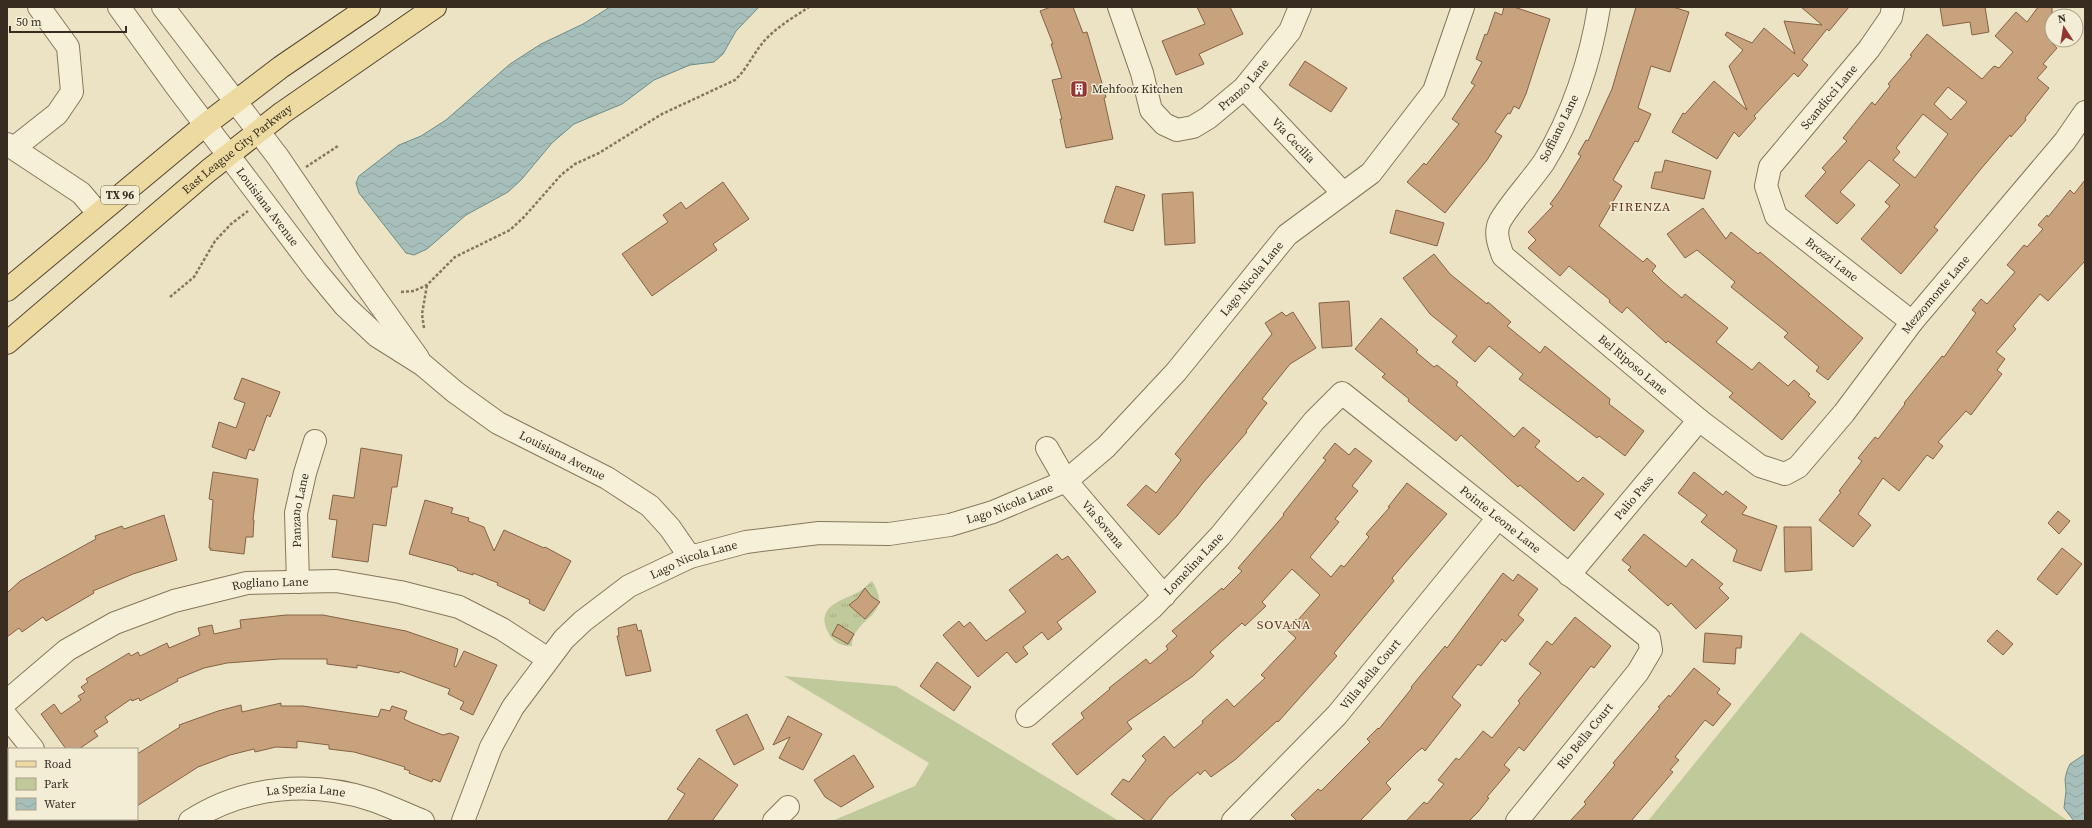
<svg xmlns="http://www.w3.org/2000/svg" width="2092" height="828" font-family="'Source Serif 4',serif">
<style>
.green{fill:#c0c99a}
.park{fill:url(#park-tufts)}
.water{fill:url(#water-waves);stroke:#6e8d88}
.building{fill:#c8a27d;stroke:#846244;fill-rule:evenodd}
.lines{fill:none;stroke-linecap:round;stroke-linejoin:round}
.minor-casing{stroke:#86765c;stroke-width:24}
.major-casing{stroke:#544430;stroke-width:24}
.path{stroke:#86765c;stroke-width:2.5;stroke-dasharray:3 2;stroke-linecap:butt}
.minor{stroke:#f7f0d8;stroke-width:22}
.major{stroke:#eddaa0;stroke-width:22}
.labels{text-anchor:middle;stroke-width:3;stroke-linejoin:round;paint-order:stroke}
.shield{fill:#f4edd5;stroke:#706656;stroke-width:1}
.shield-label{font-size:11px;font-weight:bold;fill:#372c1f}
.street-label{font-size:12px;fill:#372c1f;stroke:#f4edd5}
.poi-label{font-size:12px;fill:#372c1f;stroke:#f4edd5;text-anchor:start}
.neighbourhood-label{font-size:13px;letter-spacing:1px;fill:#613321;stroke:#f4edd5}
</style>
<defs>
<pattern id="park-tufts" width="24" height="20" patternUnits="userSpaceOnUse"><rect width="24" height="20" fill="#c0c99a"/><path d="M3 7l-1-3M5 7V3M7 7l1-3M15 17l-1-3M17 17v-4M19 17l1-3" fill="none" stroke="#a6ad84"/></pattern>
<pattern id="water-waves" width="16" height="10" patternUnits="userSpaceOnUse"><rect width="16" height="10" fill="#a7bfba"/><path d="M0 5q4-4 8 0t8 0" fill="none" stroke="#90a49f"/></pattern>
</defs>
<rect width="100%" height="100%" fill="#ece3c5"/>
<!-- green -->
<path class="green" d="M1801 632 2068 821H1648Z
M784 676 896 686 1119 821H832L915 786 929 763Z"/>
<!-- park -->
<path class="park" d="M872 581C895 618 853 616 852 646 842 646 834 643 829 634 814 608 839 601 857 593 862 590 867 585 872 581Z"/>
<!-- water -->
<path class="water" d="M610 7H759L736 31 723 54 714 62 690 65 654 80 622 104 574 124 552 143 521 180 508 192 466 215 427 249 414 255 406 253 359 193 356 183 359 176 399 145 421 136 446 120 510 64 541 44 583 24Z
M2085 754V821H2074L2064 808 2066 791 2065 779 2067 771 2070 764Z"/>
<!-- building -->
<path class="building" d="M1051 7H1073L1083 33 1087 32 1106 97 1104 98 1113 139 1066 148 1060 119H1062L1052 80 1062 78 1051 44H1053L1040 11Z
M1197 7H1230L1243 34 1199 54 1204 64 1176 75 1162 41 1205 24Z
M1504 7H1514L1550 19 1526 94 1519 109 1514 106 1510 114 1508 113 1495 132 1502 136 1487 160 1445 213 1407 182 1424 163 1426 165 1459 124 1452 119 1475 85 1471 83 1482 62 1476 59 1485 34 1487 35 1495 12 1502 15Z
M1636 7H1673L1689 12 1670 72 1651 66 1638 108 1651 114 1638 142 1635 141 1613 180 1622 186 1599 226 1643 262 1647 258 1656 266 1652 271 1663 282 1682 298 1685 294 1728 328 1716 342 1752 370 1759 362 1788 386 1794 380 1810 394 1808 396 1816 402 1782 440 1729 397 1733 393 1668 341 1666 343 1627 307 1622 313 1609 302 1610 300 1569 266 1560 276 1528 248 1536 240 1528 232 1553 206 1550 204 1561 189 1581 156 1578 154 1586 140 1588 141 1612 89Z
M1801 7H1849L1829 31 1827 29 1802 60 1808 65 1798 77 1794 73 1754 116 1756 118 1739 137 1734 132 1717 159 1672 132 1683 113 1685 114 1714 81 1747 110 1729 66 1743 50 1725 35 1727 32 1752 43 1764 28 1795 54 1784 21 1822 25Z
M1940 7H1985L1989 32 1972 35 1970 22 1943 26Z
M2038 7H2052V43L2057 48 2043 64 2047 67 2037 78 2049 88 2025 118 2026 120 2011 137 2010 135 1980 170 1934 227 1938 230 1901 274 1861 239 1890 206 1885 202 1900 185 1869 160 1840 192 1855 205 1837 224 1805 196 1826 172 1822 168 1847 141 1843 138 1872 102 1875 105 1890 86 1888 84 1912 56 1910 55 1927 34 1982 79 1994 66 1999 68 2013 52 1995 36 2016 12 2027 22ZM1948 87 1967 102 1951 120 1934 104ZM1923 114 1948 134 1915 178 1893 160 1900 152 1896 148Z
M1305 61 1347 88 1331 112 1289 85Z
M1665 160 1711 171 1704 199 1651 188 1655 172H1662Z
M2085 180V261L2048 301 2040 294 2013 326 2016 329 1996 352 2005 359 1997 370 2002 374 1971 415 1966 411 1938 442 1943 446 1933 459 1927 455 1899 491 1883 478 1858 514 1871 525 1853 547 1819 520 1841 492 1839 491 1862 461 1858 458 1875 437 1878 439 1905 404 1904 403 1942 356 1944 357 1976 313 1972 310 1981 299 1987 304 2015 272 2007 265 2024 245 2027 247 2043 229 2038 225 2047 215 2048 217 2070 190 2074 194Z
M723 182 749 219 713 244 717 250 652 296 622 254 668 222 663 215 681 202 686 209Z
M1116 186 1145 195 1133 231 1104 222Z
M1193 192 1195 243 1165 245 1162 194Z
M1703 208 1726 239 1731 232 1758 254 1760 252 1863 338 1828 380 1816 371 1819 367 1784 337 1788 333 1731 287 1735 282 1697 250 1685 258 1667 234Z
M1396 210 1444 223 1437 246 1390 233Z
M1434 254 1450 274 1487 304 1488 302 1511 322 1507 326 1540 353 1545 346 1610 399 1609 404 1644 431 1625 456 1599 436 1597 438 1519 379 1523 374 1489 346 1475 362 1452 342 1457 336 1430 314 1403 278Z
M1349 301 1352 346 1322 348 1319 303Z
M1282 312 1286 316 1293 312 1316 348 1290 364 1262 399 1267 403 1246 431 1247 432 1202 484 1177 516 1159 535 1127 505 1146 485 1156 493 1181 460 1175 454 1272 334 1265 323Z
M1381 318 1418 350 1416 352 1434 367 1437 365 1458 382 1456 385 1514 437 1523 427 1540 441 1535 447 1578 482 1583 477 1604 494 1574 531 1520 485 1518 487 1461 435 1456 441 1408 401 1409 399 1382 377 1385 374 1355 349Z
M242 378 280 392 270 417 267 415 254 451 249 449 246 459 212 447 219 422 236 428 245 403 234 399Z
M1335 443 1349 455 1355 448 1372 461 1352 486 1358 491 1335 519 1339 522 1310 557 1331 577 1341 565 1344 567 1369 537 1366 534 1390 507H1388L1407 483 1447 514 1392 578 1394 581 1334 653 1337 656 1278 722 1277 721 1236 759 1211 777 1205 770 1200 775 1198 772 1168 798 1150 821H1146L1111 794 1123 779 1129 782 1146 760 1142 756 1164 736 1174 748 1203 723 1202 721 1227 699 1234 707 1265 678 1261 675 1296 638 1287 630 1296 619 1297 621 1320 595 1292 569 1262 602 1266 606 1245 626 1242 623 1210 652 1214 656 1193 676 1127 722 1132 729 1077 775 1052 744 1084 718 1081 713 1110 689 1109 688 1146 659 1150 664 1168 649 1166 646 1177 636 1172 631 1222 588 1223 590 1242 571 1238 568 1284 515 1283 514 1326 460 1323 458Z
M361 448 402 455 397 487H392L386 526 373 524 368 562 332 557 337 520 329 519 333 495 354 498Z
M213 472 258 479 253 520H254L253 537H246L244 554 210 550 211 548H209L213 500 209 499Z
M1694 472 1723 495 1726 491 1747 507 1742 514 1777 526 1761 571 1733 561 1737 550 1701 522 1707 515 1678 493Z
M425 500 453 508 451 513 469 518 468 521 484 527 494 551 504 530 544 548 545 547 571 561 544 611 529 603 530 600 497 585 498 583 473 573V575L457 570 458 569 453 566 409 554Z
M2058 511 2070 521 2059 534 2048 523Z
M164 515 177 560 133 574 93 591 94 593 46 621 43 617 22 632 19 628 7 637V593L20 581 96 539 95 536 122 526 124 529Z
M1784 527H1811L1812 570 1785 572Z
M1644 534 1686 567 1692 559 1723 584 1719 588 1729 598 1696 629 1671 603 1668 606 1628 570 1631 567 1622 560Z
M2062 548 2082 564 2057 595 2037 579Z
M1057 554 1062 560 1068 556 1096 592 1057 622 1062 629 1048 640 1042 632 1023 647 1028 654 1016 663 1007 652 978 677 943 635 959 621 964 627 970 622 986 641 1026 612 1009 590Z
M1503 573 1513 581 1518 574 1538 589 1518 615 1524 620 1505 642 1502 639 1481 666 1478 664 1452 697 1461 705 1425 751 1422 748 1417 752 1386 783 1391 789 1360 821H1297L1291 815 1318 789 1321 791 1370 742 1367 739 1378 728 1379 729 1412 688 1411 687 1445 646 1447 648Z
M865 588 871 596 880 602 865 619 849 605 858 598Z
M286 615H323L406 631 458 649 454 666 456 667 464 651 497 665 473 715 460 709 464 702 448 694 450 689 400 671 399 673 357 665V668L327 664V659H280L227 663 204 668 177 679 178 681 140 701 139 698 132 701 131 699 105 717 108 722 94 731 98 736 79 749H66L41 714 54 704 61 714 81 700 78 696 85 692 81 687 88 682 86 679 129 653 131 656 138 652 140 656 167 643 169 648 200 635 198 628 212 625 214 634 241 628 240 620Z
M1575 617 1611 646 1594 668 1591 666 1524 751 1519 747 1504 765 1510 770 1487 797 1489 798 1478 812 1469 821H1406L1424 802 1427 804 1444 784 1438 780 1456 758 1459 760 1483 731 1492 738 1520 703 1518 701 1541 673 1529 664 1547 641 1552 645Z
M636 624 638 631 641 630 651 671 626 676 617 636H619L618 628Z
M838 624 854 634 848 644 832 635Z
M1997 630 2013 644 2003 655 1987 641Z
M1705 633 1742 636 1741 648H1736L1735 664 1703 662Z
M937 662 971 687 954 711 920 686Z
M1694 668 1720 689 1717 693 1731 704 1713 726 1705 720 1675 757 1679 760 1670 770 1673 772 1631 821H1570L1586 804 1584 802 1615 765 1613 763 1660 708 1658 707 1669 695 1670 697Z
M281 703V706H303L378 717 381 709 390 711 392 706 407 711 404 719 412 723 443 735 450 733 459 737 440 782 433 779 432 782 409 773 410 771 404 769 405 767 379 759 354 752 329 749V745L297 741V748L276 747 255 752 254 749 230 755 198 767 137 806V754L180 727 179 725 218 711 241 705 242 712Z
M747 714 764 749 734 765 716 730Z
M788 716 822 734 803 770 779 758 790 737 773 745Z
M854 755 874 787 841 807 825 797 814 780Z
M699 758 738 785 712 821H667L685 794 677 789Z"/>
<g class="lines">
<defs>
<g id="minor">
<path id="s1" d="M119 7 176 86 316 271 345 306 377 336 423 365 455 392 498 423 607 478 650 506 670 528 690 557"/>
<path d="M163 7 278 157 350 263 418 358"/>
<path id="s2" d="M1119 7 1142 73 1151 110 1164 124 1177 130 1193 127 1208 118 1244 88 1290 31 1300 7"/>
<path id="s3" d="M1599 7C1591 59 1572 117 1544 162 1531 181 1511 202 1500 221 1494 232 1499 245 1503 256L1699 420 1760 466 1785 474 1798 467 1844 413 1912 322 2065 141 2085 112"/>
<path id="s4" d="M1893 7 1891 17 1869 49 1770 167 1766 186 1776 216 1912 322"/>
<path id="s5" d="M1244 88 1343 193"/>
<path d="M7 144 81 193 98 213"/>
<path d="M14 148 57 114 72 92 68 47 39 7"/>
<path id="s6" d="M1047 448 1066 481 1164 596"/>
<path id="s7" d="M1569 575 1699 420"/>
<path id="s8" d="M298 582 296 513 305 473 315 441"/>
<path id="s9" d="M7 701 67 650 115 623 174 601 247 583 336 581 400 592 459 607 502 629 548 659"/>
<path id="s10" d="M1027 716 1152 608 1220 536 1314 421 1342 393 1649 638 1651 650 1638 672 1517 821"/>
<path d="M7 717 33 749"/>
<path d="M91 819 92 821"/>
<path id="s11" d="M190 821C244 786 311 780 372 800 389 806 406 814 423 821"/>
<path id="s12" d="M463 821 491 747 513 707 564 639 583 621 629 586 690 557 746 542 819 533 889 534 950 525 993 512 1066 481 1106 447 1176 372 1287 235 1371 173 1434 91 1463 7"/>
<path d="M774 821 788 807"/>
<path id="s13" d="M1233 821 1337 715 1498 518"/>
</g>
<g id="major">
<path d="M7 290 205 125 281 67 369 7"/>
<path id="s14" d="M7 343 208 171 282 113 435 7"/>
</g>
</defs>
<!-- minor casing -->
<use href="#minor" class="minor-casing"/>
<!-- major casing -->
<use href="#major" class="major-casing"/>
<!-- path -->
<path class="path" d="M306 167 338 146
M401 292 414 291 427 285 455 257 510 230 524 217 561 175 575 164 599 153 662 114 735 80C749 67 755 49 769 36 781 24 796 16 809 7
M170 297 194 277 215 241 231 224 248 211
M424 328 422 314 427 285"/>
<!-- minor -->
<use href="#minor" class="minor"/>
<!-- major -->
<use href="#major" class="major"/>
</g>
<!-- icons -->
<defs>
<symbol id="building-square" viewBox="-11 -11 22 22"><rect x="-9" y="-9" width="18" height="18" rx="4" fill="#913630" stroke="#f4edd5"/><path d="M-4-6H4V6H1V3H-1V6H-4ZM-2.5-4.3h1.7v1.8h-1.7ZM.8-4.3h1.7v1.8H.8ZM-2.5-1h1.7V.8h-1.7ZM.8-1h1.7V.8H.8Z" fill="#fff"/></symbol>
</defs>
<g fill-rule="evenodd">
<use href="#building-square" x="1069" y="79" width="20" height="20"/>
</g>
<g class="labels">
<!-- shield labels -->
<rect class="shield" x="101" y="186" width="38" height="18" rx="3"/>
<g class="shield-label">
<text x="120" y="199">TX 96</text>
</g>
<!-- street labels -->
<g class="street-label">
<text dy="4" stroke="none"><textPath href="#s2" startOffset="224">Pranzo Lane</textPath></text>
<text transform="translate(1829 97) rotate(-50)" y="4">Scandicci Lane</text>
<text transform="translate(1559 128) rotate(-64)" y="4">Soffiano Lane</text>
<text dy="4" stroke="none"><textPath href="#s5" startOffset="72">Via Cecilia</textPath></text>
<text dy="4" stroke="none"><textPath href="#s14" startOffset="301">East League City Parkway</textPath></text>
<text dy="4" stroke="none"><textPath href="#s1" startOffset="249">Louisiana Avenue</textPath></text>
<text dy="4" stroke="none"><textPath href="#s4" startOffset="325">Brozzi Lane</textPath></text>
<text dy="4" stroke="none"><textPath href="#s12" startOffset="1024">Lago Nicola Lane</textPath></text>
<text dy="4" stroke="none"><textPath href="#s3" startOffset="869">Mezzomonte Lane</textPath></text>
<text dy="4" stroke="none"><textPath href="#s3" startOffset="445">Bel Riposo Lane</textPath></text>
<text dy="4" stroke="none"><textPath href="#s1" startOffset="640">Louisiana Avenue</textPath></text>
<text dy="4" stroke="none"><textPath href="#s7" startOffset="101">Palio Pass</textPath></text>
<text dy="4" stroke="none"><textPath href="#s12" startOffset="688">Lago Nicola Lane</textPath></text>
<text dy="4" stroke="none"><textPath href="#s8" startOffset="72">Panzano Lane</textPath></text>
<text dy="4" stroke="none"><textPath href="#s10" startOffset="655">Pointe Leone Lane</textPath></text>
<text dy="4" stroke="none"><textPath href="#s6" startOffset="95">Via Sovana</textPath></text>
<text dy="4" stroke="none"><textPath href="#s12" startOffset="364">Lago Nicola Lane</textPath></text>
<text dy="4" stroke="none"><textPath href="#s10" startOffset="226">Lomelina Lane</textPath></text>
<text dy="4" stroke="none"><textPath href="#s9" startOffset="295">Rogliano Lane</textPath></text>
<text dy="4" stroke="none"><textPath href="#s13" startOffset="201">Villa Bella Court</textPath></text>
<text transform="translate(1585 736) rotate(-51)" y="4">Rio Bella Court</text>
<text dy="4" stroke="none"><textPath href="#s11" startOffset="122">La Spezia Lane</textPath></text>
</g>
<!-- poi labels -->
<g class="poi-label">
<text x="1092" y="93">Mehfooz Kitchen</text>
</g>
<!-- neighbourhood labels -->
<g class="neighbourhood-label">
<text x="1641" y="211">FIRENZA</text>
<text x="1284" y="629">SOVANA</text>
</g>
</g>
<!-- border -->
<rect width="2092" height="828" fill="none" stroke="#372c1f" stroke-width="16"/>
<!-- legend -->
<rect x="8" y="748" width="130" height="72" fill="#f4edd5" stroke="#a8a08c"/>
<rect x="16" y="761" width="20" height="6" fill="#eddaa0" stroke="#a8a08c"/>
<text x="44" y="768" font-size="12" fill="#372c1f">Road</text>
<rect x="16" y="778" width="20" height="12" fill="#c0c99a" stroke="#a8a08c"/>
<text x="44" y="788" font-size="12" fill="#372c1f">Park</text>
<rect x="16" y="798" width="20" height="12" fill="url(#water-waves)" stroke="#a8a08c"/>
<text x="44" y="808" font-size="12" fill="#372c1f">Water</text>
<!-- north arrow -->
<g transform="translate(2064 28) rotate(348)"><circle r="19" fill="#f4edd5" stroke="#a8a08c"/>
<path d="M0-3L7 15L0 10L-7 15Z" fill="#913630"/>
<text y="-6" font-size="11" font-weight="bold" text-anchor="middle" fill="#372c1f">N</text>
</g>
<!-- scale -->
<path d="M10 26v6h116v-6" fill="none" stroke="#372c1f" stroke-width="2"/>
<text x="16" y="26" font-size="12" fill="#372c1f" stroke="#f4edd5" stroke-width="3" paint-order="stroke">50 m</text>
</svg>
